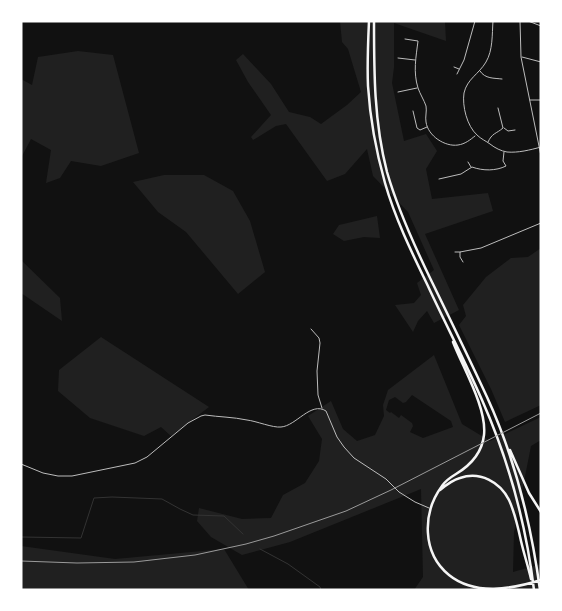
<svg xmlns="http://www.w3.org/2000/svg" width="562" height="611" font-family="'Varela Round',sans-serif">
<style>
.green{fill:#202020;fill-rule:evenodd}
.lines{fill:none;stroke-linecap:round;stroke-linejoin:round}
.stream{stroke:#333;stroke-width:1}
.minor{stroke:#bcbcbc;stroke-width:1}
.trunk{stroke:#f5f5f5;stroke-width:2.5}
.rail{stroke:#9a9a9a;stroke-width:1}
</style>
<rect width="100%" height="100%" fill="#111"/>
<!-- green -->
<path class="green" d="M340 21H442L445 22 446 41 394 23V67L392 83 404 141 426 134 437 151 426 169 432 199 488 193 493 211 425 234 459 310 434 323 427 311 418 321 413 332 395 305 414 303 421 295 417 283 434 270 408 212 373 176 367 149 345 174 327 181 286 124 276 126 253 140 251 137 271 115 248 82 236 60 243 54 271 84 289 112 310 117 321 124 347 105 361 92 348 49 342 42Z
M78 51 113 55 139 153 101 166 71 161 60 178 46 183 51 150 31 139 21 158V79L32 85 38 57Z
M164 175H204L233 191 250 221 265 272 238 294 186 232 158 212 133 182Z
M377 216 380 238 364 237 344 241 333 234 339 225Z
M541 248V405L505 422 491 389 459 325 466 316 463 305 486 277 511 258 528 257Z
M21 260 60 298 62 321 21 293Z
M101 337 209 407 171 436 161 427 144 436 90 418 58 391 59 370Z
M434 355 462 424 490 441 541 417V440L531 446 514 532 513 572 541 564V590H414L423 577 421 489 290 542 242 555 211 537 197 521 199 508 242 519 271 518 283 495 305 483 319 461 322 439 308 416 331 401 343 429 357 441 375 435 384 416 383 405 388 390ZM412 395 451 421 453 427 423 438 410 432 413 426 412 423 401 415 399 418 391 412 390 413 386 410 389 400 395 397 403 403 406 402Z
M21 546 115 559 224 549 249 590H21Z"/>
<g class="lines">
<!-- stream -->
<path class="stream" d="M21 537 81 538 94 498 112 497 162 499 180 509 193 515 224 516 243 534
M260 549 288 564 320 587 321 590"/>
<!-- minor -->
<path class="minor" d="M493 21C492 35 493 50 486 62 479 74 467 79 464 93 462 106 467 126 477 135 481 139 486 141 490 144 495 148 501 151 507 152 518 153 530 150 541 147
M520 21 521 57 541 156
M528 21 541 26
M405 39 418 41C416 57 413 72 418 88 420 94 424 100 426 106 427 111 425 117 426 122 428 136 445 147 458 145 465 144 470 140 475 136
M522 57 541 62
M398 58 415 60
M454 67 459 69
M480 71C485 79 494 78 502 79
M457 74 464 60 475 21
M398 92 417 88
M530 100H541
M413 111 417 128 420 130 427 127
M504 128 508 131 515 130
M488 142C492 133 496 134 503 128L498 108
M468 162 471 167
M439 179 461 174 472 167C483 171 496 171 506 166L503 161 504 152
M455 252H460
M463 262 460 257V252L481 248 541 223
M311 329 319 338 320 343 317 371 318 395 322 408
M21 464 43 473 58 476H72L135 463 147 457 188 423 201 416 205 415C219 417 233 417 247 420 256 421 273 428 281 427 296 426 311 401 326 411L337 437 344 447 354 458 386 479 399 492 415 502 429 508"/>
<!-- trunk -->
<path class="trunk" d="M369 21C368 43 367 64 368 86 370 118 376 151 385 183 395 218 411 251 427 284 445 323 465 361 482 400 509 461 526 524 534 590
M374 21C374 72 374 122 387 172 398 210 414 245 431 280 450 319 469 358 487 397 515 458 531 523 540 590
M453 342C463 368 487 408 484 435 482 453 471 465 456 474 451 477 445 481 442 486 422 513 422 553 449 575 475 596 512 589 541 580
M510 450 529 493 541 512
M440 490C446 485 453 480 460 478 480 471 500 482 509 500 515 513 518 527 521 541 524 554 528 566 531 579"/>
<!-- rail -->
<path class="rail" d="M21 561 77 563 134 562 195 555 246 544 274 536 346 511 391 490 541 413"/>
</g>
<!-- border -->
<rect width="562" height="611" fill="none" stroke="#ffffff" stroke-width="45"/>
</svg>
